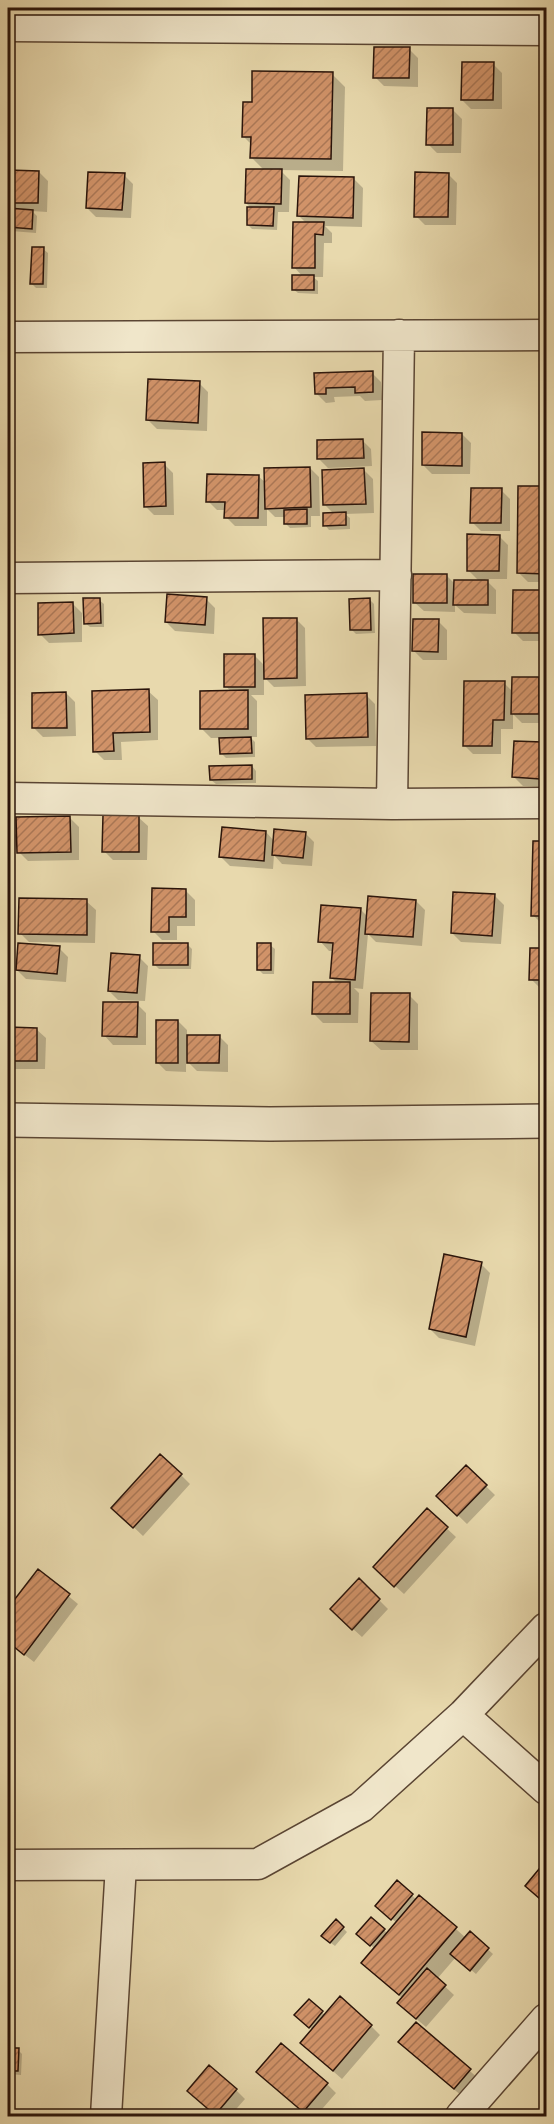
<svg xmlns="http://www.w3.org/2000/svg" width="554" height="2124" font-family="'IM FELL French Canon',serif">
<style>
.shadow{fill:#0003}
.building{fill:url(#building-hatch);stroke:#2a140a;stroke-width:1.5}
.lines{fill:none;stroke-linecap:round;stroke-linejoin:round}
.minor-casing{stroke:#5a4533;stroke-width:33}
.tertiary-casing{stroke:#5a4533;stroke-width:36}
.minor{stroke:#f0e6ca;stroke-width:30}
.tertiary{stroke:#f0e6ca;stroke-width:33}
</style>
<defs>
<pattern id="building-hatch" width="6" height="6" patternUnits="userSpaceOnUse" patternTransform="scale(1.5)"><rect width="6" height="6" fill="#d19369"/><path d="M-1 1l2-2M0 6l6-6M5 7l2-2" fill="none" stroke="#a75"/></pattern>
</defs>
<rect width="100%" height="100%" fill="#e8d9ad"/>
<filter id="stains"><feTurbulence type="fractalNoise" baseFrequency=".00333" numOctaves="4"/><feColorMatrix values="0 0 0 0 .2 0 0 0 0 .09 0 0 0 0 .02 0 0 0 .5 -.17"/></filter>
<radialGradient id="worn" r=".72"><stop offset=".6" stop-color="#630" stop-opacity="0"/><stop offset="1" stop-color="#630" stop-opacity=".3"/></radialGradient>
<!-- shadow -->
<path class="shadow" d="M409 49 418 58V87L384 86 375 77Z
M8 59 13 65V101H8Z
M493 64 502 73V109H471L462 100Z
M332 74 345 87 343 171 280 170 290 180 289 212H278L277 230 252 229 248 225 252 209 246 203 265 171 251 157 252 145 243 136 253 103Z
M453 110 462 119 461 153H437L428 144Z
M8 172H39L48 181 47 212 32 211 37 216 36 233 11 231 8 228Z
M448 174 457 183 456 225H425L416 216Z
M124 175 133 184 131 218 96 217 87 208Z
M354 179 363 188 362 227 325 226 332 233V243H324L323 277H313L318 281V294L298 293 293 289 303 277 294 267 307 224 299 216Z
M43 249 48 253 47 288H36L32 284Z
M372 373 381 382 382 400 365 401 360 396 334 397 335 402 326 403 317 394 316 374Z
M199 383 208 392 207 431 157 429 148 420Z
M462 434 471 443 470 474H432L423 465Z
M362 440 371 449 372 466 328 468 319 459Z
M164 464 173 473 174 515H154L145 506Z
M310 468 319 477 320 516H311V527L290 528 286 524 285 517H275L267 509V526H235L226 517V510H217L208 501 258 476 266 483Z
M364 470 373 479 374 513 345 514 350 518V529L329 530 325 525 334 514 325 505Z
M520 487 546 488V582H528L519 573Z
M501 490 510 499V531H481L472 522Z
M499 536 508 545 507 579H485L496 590V614L464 613 455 605V612L424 611 414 602 447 576 455 584 479 581 468 570Z
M515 591 546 592V641H523L514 632Z
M206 599 215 608 214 634 175 631 166 622Z
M99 600 104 604V627H90L85 623Z
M370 600 374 604 375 633 356 634 352 630Z
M73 604 82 613V642L49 643 40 634Z
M296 619 305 628 306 686 274 687 264 677V695H251L257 701V737H250L255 742V757L226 758 221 753V738H211L202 729 231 692 226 686 255 656 265 666Z
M438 621 447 630V660H423L414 651Z
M539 678 546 686V723H522L513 714V729H501V754H473L464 745 504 683 513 692Z
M148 691 158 700V740L121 742 122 760H104L95 751Z
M66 693 75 702 76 736 43 737 34 728Z
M366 695 375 704 376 746 316 747 307 738Z
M541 743 546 748V787L523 786 514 777Z
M252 766 256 771V783L216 784 211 780Z
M138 817 148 826 147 860H113L104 851Z
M70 818 79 827V860L28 861 19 852 18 838H16L13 879 8 878V826L18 837Z
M266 832 274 841 305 833 314 842 312 866 282 864 274 855 273 869 230 866 221 857Z
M534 842H546V928L533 915Z
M186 891 195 900V926H177V940H162L153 931Z
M495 896 504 905 501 944 461 942 452 933Z
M86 901 96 910 95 943 29 942 20 933Z
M416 901 425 910 422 946 376 942 368 934 363 989 354 988 359 993 358 1023H323L314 1014 338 984 332 978 334 951H329L320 941 360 909 368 917Z
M187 944 192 949 191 969H159L154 964Z
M270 945 275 949 274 974H263L258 969Z
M8 947 13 953 12 970H8Z
M59 948 68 957 66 982 26 979 17 970Z
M531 949H546V988H540L531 979Z
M139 957 148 966 145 1001 118 1000 109 991Z
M409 995 418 1004V1050H381L371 1041Z
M137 1004 146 1013V1045H113L104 1035Z
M178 1021 187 1030V1037L219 1036 228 1045V1072L197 1071 186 1060V1072L166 1071 157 1062Z
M8 1029H36L46 1038 45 1069H8Z
M481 1264 490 1273 475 1346 439 1338 430 1329Z
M466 1467 495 1495 467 1524 438 1496Z
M181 1475 190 1484 143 1536 122 1516Z
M427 1510 456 1537 404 1594 384 1576Z
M38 1571 78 1604 34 1662 8 1642V1610Z
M359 1580 388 1609 362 1637 341 1618Z
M544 1865 546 1867V1904L527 1886Z
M397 1882 417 1900 420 1897 466 1938 470 1933 493 1954 476 1974 456 1957 437 1979 454 1995 426 2027 408 2012 403 1999 363 1963 375 1949 363 1938 384 1930 388 1934 397 1923 381 1910Z
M336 1921 347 1932 335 1946 327 1940Z
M309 2001 325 2015 371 2026 380 2035 342 2079 311 2052 313 2030 301 2020Z
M416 2024 479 2079 463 2097 409 2051Z
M8 2049 18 2050 22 2054 21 2075 8 2074Z
M267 2081 327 2084 336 2093 316 2116H309Z
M236 2090 245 2099 230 2116H218L198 2099Z"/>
<!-- building -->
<path class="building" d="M374 47H410L409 78H373Z
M462 62H494L493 100H461Z
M252 71 333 72 331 159 250 158 251 137H242L243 102H252Z
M427 108H453V145H426Z
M246 169H282L281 204 245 203Z
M8 170 39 171 38 203H8Z
M88 172 125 173 122 210 86 208Z
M415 172 449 173 448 217H414Z
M299 176 354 177 353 218 297 216Z
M247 207H274L273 226 247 225Z
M8 208 33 210 32 229 8 227Z
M293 222H324L323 235 315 234V268H292Z
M32 247H44L43 284H30Z
M292 275H314V290H292Z
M373 371V392L355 393V387L326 388V394H315L314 373Z
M148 379 200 381 198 423 146 420Z
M422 432 462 433V466L422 465Z
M363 439 364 458 317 459V440Z
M165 462 166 506 144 507 143 463Z
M310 467 311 507 265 509 264 468Z
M364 468 366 504 323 505 322 470Z
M207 474 259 475 258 518H224L225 502H206Z
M518 486H546V574L517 573Z
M471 488H502L501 523H470Z
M307 509V524H284V510Z
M346 512V525L323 526V513Z
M467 534 500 535 499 571H467Z
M413 574H447V603H413Z
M454 580H488V605H453Z
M513 590H546V633H512Z
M167 594 207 597 205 625 165 622Z
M83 598H100L101 623 84 624Z
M370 598 371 630H350L349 599Z
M73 602 74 633 38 635V603Z
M263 618H297V678L264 679Z
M413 619H439L438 652 412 651Z
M224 654H255V687H224Z
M512 677H539V714H511Z
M464 681H505L504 720H493L492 746H463Z
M149 689 150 732 113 733 114 751 93 752 92 691Z
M248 690V729H200V691Z
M66 692 67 728H32V693Z
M367 693 368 737 306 739 305 695Z
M251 737 252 753 220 754 219 738Z
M514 741 542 742 540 779 512 777Z
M252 765V779L210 780 209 766Z
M103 815H139V852H102Z
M70 816 71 852 17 853 16 817Z
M222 827 266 831 264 861 219 857Z
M274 829 306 832 303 858 272 855Z
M533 841H546V916H531Z
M152 888 186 889V917H169V932H151Z
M453 892 495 894 492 936 451 933Z
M368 896 416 900 413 937 365 934Z
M19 898 87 899V935L18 934Z
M321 905 361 908 355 980 330 978 333 943 318 942Z
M18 943 60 946 57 974 16 970Z
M153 943H188V965H153Z
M257 943H271V970H257Z
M530 948H546V980H529Z
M111 953 140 955 137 993 108 991Z
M313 982H350V1014H312Z
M371 993H410L409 1042 370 1041Z
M103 1002H138L137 1037 102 1036Z
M156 1020H178V1063H156Z
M8 1027 37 1028V1061H8Z
M187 1035H220L219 1063H187Z
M444 1254 482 1262 466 1337 429 1329Z
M160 1454 182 1474 133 1528 111 1508Z
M466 1465 487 1485 457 1516 436 1496Z
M427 1508 448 1527 394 1587 373 1567Z
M38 1569 70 1594 24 1655 8 1642V1608Z
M359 1578 380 1599 352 1630 330 1609Z
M544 1863 546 1866V1904L525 1886Z
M397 1880 413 1894 391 1920 375 1906Z
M419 1895 457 1927 399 1995 361 1963Z
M371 1917 385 1929 370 1946 356 1934Z
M336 1919 344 1927 330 1943 321 1936Z
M470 1931 489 1948 470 1971 450 1954Z
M427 1968 446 1985 416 2019 397 2003Z
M340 1996 372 2025 333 2071 300 2043Z
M309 1999 323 2011 309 2028 294 2015Z
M416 2022 471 2069 454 2089 398 2042Z
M281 2043 328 2083 303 2112 256 2072Z
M8 2048H19L18 2071H8Z
M209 2065 237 2089 215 2115 187 2091Z
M169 2110 176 2116H164Z"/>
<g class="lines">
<defs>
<path id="minor" d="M8 26 546 30
M8 337 546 335
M8 578 396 575
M8 798 392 804 546 803
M392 804 399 335
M463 1715 546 1789
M8 1865 258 1864 361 1807 463 1715 546 1628
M106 2116 121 1865
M461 2116 546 2019"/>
<path id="tertiary" d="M8 1120 270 1124 546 1121"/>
</defs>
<!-- minor casing -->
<use href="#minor" class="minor-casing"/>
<!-- tertiary casing -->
<use href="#tertiary" class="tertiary-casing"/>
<!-- minor -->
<use href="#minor" class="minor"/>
<!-- tertiary -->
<use href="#tertiary" class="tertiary"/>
</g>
<!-- margin -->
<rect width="554" height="2124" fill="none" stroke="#e8d9ad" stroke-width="30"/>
<rect x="9" y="9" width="536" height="2106" fill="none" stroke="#2a140a" stroke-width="3"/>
<rect x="15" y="15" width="524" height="2094" fill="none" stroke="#2a140a" stroke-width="1.5"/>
<rect width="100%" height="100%" filter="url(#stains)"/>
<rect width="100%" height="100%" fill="url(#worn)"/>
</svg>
